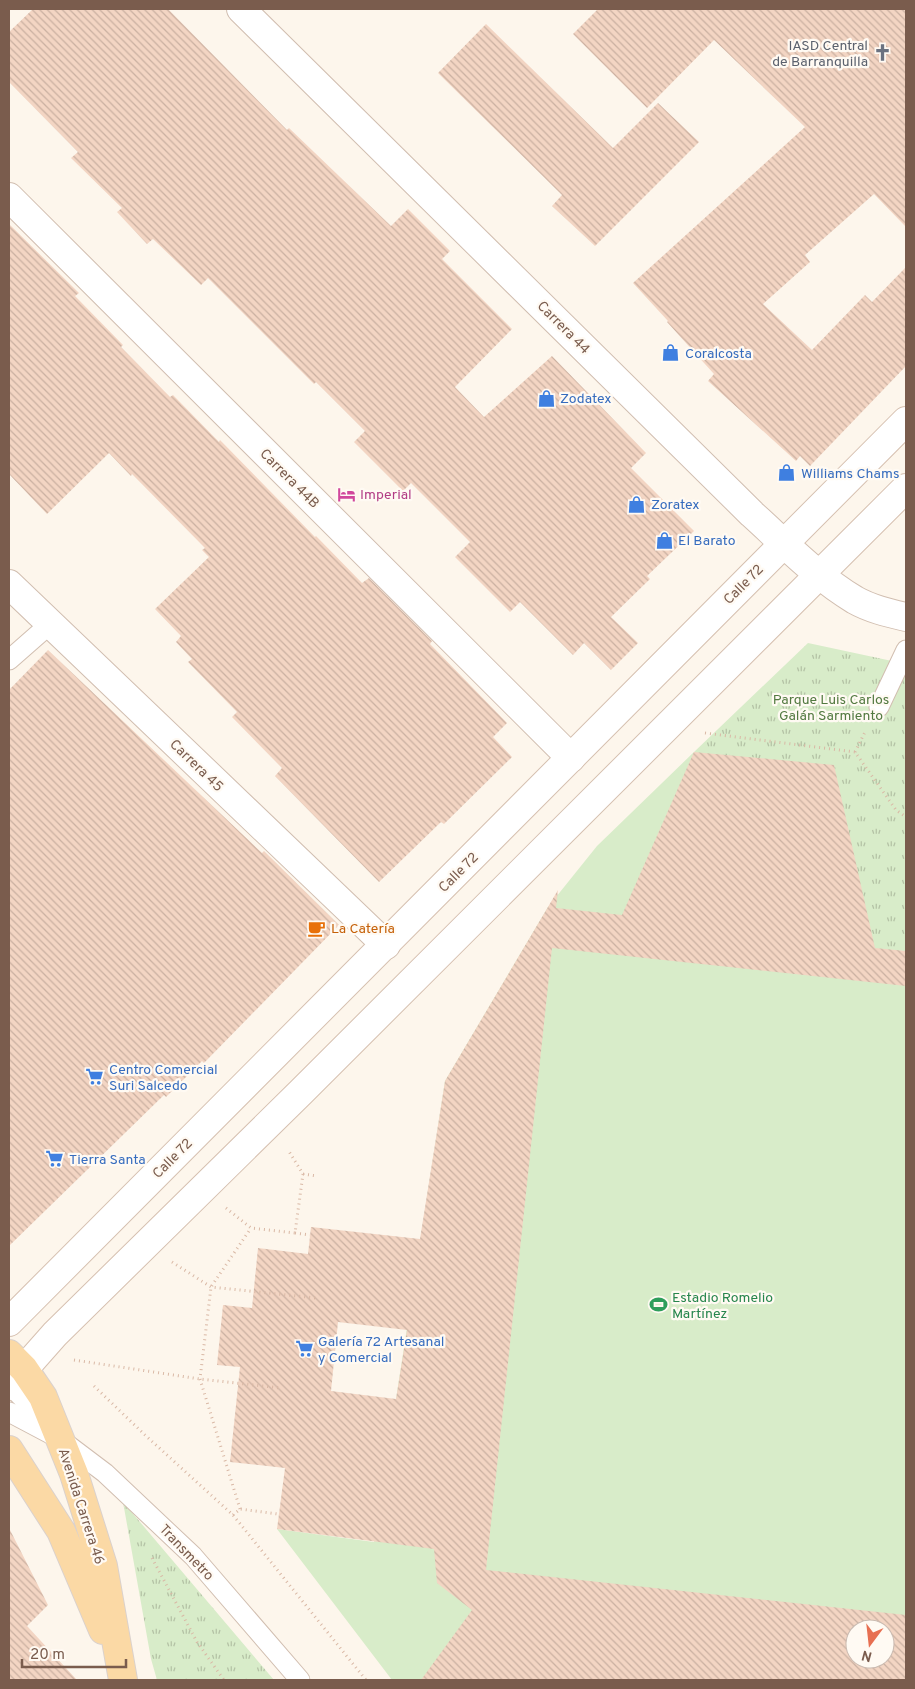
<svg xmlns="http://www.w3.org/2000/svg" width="915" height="1689" font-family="Overpass,sans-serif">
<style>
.grass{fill:url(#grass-tufts)}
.pitch{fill:#d8ecc9;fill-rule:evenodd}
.building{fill:url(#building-back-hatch);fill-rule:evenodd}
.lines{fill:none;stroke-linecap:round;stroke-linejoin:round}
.service-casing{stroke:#d1beb0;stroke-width:21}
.minor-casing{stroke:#d1beb0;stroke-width:30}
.tertiary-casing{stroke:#d1beb0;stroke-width:30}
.secondary-casing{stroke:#d6c0b0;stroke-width:30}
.primary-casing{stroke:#dad1cd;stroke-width:30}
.path{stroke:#d9b8a5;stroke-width:3;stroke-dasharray:1 4;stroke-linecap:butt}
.service{stroke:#fff;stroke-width:19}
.minor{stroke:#fff;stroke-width:28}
.tertiary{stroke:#fff;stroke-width:28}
.secondary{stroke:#fff;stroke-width:28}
.primary{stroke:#fbd9a5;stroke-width:28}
.labels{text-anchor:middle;stroke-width:4.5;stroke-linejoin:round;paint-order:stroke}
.worship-label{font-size:14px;fill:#5b616d;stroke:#fffaf3;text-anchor:end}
.street-label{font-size:14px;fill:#7a5c4d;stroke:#fffaf3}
.shop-label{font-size:14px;fill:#366cbe;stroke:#fffaf3;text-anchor:start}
.hotel-label{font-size:14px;fill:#b23c85;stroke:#fffaf3;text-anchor:start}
.park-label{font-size:14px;fill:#537a41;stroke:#fffaf3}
.food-label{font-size:14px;fill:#c56008;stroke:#fffaf3;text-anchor:start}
.leisure-label{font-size:14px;fill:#27864d;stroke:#fffaf3;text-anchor:start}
</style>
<defs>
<pattern id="grass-tufts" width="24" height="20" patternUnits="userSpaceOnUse" patternTransform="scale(1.25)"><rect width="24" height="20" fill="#d8ecc9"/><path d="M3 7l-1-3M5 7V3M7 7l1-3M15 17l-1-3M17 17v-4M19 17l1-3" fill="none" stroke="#b4c2a5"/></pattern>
<pattern id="building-back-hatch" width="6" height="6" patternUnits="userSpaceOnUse" patternTransform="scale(1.25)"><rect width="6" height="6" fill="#f3d5c3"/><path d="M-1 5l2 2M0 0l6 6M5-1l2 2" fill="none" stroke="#cab0a1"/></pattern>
</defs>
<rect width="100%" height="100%" fill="#fdf6ec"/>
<!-- grass -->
<path class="grass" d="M808 643 906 664V951L875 948 694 752Z
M123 1502 274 1680H157L151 1659Z"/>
<!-- pitch -->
<path class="pitch" d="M694 752 834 765 875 947 906 951V1680H392L277 1529 374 1542 445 1081 548 907 597 846ZM855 1629H885V1659H855Z"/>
<!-- building -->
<path class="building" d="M33 9H168L287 130 289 128 391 226 408 209 450 251 442 259 512 329 455 387 484 417 552 356 646 453 631 468 694 531 647 576 650 579 611 617 638 643 611 670 584 643 573 655 520 602 510 612 455 557 470 542 411 483 403 491 354 442 365 431 316 382 314 384 208 278 201 285 153 239 147 244 117 212 122 208 71 158 78 152 9 82V32Z
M598 9H906V227L874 194 805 255 810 262 763 304 812 350 865 295 872 302 906 267V366L810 466 800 456 796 461 708 381 714 374 667 322 668 321 633 283 805 127 714 40 647 108 573 34Z
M486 24 613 148 658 103 699 142 595 246 552 206 562 195 438 73Z
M9 224 79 293 75 296 123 345 121 347 170 397 173 395 219 442 220 440 315 537 316 536 362 583 369 578 432 641 430 644 507 723 493 737 512 757 444 824 441 822 379 882 275 776 282 768 232 717 237 712 188 662 192 659 176 642 181 636 155 609 209 557 202 550 205 548 132 474 131 476 109 453 47 514 9 474Z
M48 650 262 853 264 851 339 925 204 1063 202 1061 166 1097 164 1095 9 1246V690Z
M694 752 834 765 875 948 906 951V986L552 948 486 1570 906 1615V1680H421L472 1610 437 1583 434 1549 277 1529 285 1468 230 1462 240 1367 217 1365 223 1305 252 1308 258 1248 308 1254 311 1227 420 1239 445 1081 558 890 556 908 622 915ZM338 1322 407 1330 396 1399 331 1391ZM855 1629H885V1659H855Z
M9 1528 48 1605 27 1626 77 1680H9Z"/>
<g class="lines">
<defs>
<path id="service" d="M9 660 50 624
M879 707 906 650
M9 1384 51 1428
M9 1412 60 1439 105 1473 193 1556 300 1680"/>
<path id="minor" d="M9 197 571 758
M9 584 386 945"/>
<path id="tertiary" d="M241 9 752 514C784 543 818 578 855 600 871 609 889 613 906 617"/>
<path id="secondary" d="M9 1322 906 421
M9 1386 55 1334 301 1092 906 488"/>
<path id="primary" d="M9 1354 24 1369 43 1397 74 1474 103 1566 123 1680
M9 1450 61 1531 103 1630"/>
</defs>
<!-- service casing -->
<use href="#service" class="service-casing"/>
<!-- minor casing -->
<use href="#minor" class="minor-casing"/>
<!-- tertiary casing -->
<use href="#tertiary" class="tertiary-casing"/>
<!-- secondary casing -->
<use href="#secondary" class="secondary-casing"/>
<!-- primary casing -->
<use href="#primary" class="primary-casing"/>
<!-- path -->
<path class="path" d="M705 733 855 752 896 810 906 817
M855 752 866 730
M303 1174 317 1176
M226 1208 251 1228 295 1233 303 1174 288 1150
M295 1233 310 1235
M172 1262 211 1287 316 1298
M74 1360 200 1379 281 1388
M94 1386 145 1435 233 1515 366 1680
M240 1509 200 1379 211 1287 251 1228
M233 1515 240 1509 278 1514
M152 1558 197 1642 224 1680"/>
<!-- service -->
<use href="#service" class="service"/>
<!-- minor -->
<use href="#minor" class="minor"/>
<!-- tertiary -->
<use href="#tertiary" class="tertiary"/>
<!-- secondary -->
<use href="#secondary" class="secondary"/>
<!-- primary -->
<use href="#primary" class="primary"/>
</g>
<!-- icons -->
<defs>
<symbol id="church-bare" viewBox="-9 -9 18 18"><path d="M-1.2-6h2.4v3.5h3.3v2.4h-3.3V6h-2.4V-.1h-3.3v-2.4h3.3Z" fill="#6b7280" stroke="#fffaf3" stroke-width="2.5" paint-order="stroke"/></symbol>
<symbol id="shop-bare" viewBox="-9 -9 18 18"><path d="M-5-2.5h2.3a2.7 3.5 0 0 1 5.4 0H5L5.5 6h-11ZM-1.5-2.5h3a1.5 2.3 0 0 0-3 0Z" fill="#3f7fe0" stroke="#fffaf3" stroke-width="2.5" paint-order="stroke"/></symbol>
<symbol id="hotel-bare" viewBox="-9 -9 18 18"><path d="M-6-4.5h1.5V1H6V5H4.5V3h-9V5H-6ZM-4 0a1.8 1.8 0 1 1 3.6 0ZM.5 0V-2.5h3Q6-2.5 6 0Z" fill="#d1479c" stroke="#fffaf3" stroke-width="2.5" paint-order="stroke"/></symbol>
<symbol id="cafe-bare" viewBox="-9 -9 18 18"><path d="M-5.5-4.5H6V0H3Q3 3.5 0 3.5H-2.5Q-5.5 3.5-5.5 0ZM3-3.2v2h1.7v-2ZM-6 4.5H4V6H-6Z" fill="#e8710a" stroke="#fffaf3" stroke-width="2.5" paint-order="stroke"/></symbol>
<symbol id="supermarket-bare" viewBox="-9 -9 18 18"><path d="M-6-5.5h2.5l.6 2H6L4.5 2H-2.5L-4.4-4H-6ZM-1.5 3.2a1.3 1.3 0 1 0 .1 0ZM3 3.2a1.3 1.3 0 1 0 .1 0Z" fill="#3f7fe0" stroke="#fffaf3" stroke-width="2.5" paint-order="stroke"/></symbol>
<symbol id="stadium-bare" viewBox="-9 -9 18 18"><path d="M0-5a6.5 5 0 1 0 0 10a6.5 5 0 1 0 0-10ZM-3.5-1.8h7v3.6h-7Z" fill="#2e9e5b" stroke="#fffaf3" stroke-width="2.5" paint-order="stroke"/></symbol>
</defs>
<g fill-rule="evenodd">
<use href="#church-bare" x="870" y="40" width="25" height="25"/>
<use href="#shop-bare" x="658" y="340" width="25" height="25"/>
<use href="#shop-bare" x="534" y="386" width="25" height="25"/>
<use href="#shop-bare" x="774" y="460" width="25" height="25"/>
<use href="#hotel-bare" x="334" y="482" width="25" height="25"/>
<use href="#shop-bare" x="624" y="492" width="25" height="25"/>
<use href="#shop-bare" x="652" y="528" width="25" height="25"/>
<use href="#cafe-bare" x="304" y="916" width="25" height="25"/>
<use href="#supermarket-bare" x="82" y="1064" width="25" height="25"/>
<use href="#supermarket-bare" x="42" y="1146" width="25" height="25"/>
<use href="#stadium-bare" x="646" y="1292" width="25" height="25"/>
<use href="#supermarket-bare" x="292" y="1336" width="25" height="25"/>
</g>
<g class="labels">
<!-- worship labels -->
<g class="worship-label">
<text x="868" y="50">IASD Central<tspan x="868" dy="16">de Barranquilla</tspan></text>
</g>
<!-- street labels -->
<g class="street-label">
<text transform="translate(564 327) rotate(45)" y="5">Carrera 44</text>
<text transform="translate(290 478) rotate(45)" y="5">Carrera 44B</text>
<text transform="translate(743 584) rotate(-45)" y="5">Calle 72</text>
<text transform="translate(197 765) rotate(44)" y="5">Carrera 45</text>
<text transform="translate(458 872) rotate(-45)" y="5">Calle 72</text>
<text transform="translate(172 1158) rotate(-45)" y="5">Calle 72</text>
<text transform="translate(82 1506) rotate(72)" y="5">Avenida Carrera 46</text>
<text transform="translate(187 1552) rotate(46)" y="5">Transmetro</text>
</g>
<!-- shop labels -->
<g class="shop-label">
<text x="685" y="358">Coralcosta</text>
<text x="560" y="403">Zodatex</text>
<text x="801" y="478">Williams Chams</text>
<text x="651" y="509">Zoratex</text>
<text x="678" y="545">El Barato</text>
<text x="109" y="1074">Centro Comercial<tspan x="109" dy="16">Suri Salcedo</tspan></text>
<text x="69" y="1164">Tierra Santa</text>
<text x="318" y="1346">Galería 72 Artesanal<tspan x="318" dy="16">y Comercial</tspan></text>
</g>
<!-- hotel labels -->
<g class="hotel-label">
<text x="360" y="499">Imperial</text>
</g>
<!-- park labels -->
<g class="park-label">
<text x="831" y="704">Parque Luis Carlos<tspan x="831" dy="16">Galán Sarmiento</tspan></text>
</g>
<!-- food labels -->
<g class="food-label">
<text x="331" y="933">La Catería</text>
</g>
<!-- leisure labels -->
<g class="leisure-label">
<text x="672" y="1302">Estadio Romelio<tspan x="672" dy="16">Martínez</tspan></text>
</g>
</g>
<!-- border -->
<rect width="915" height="1689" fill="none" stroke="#7a5c4d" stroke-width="20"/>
<!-- north arrow -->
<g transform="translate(870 1644) rotate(195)"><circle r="24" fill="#fffaf3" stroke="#cabbb1"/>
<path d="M0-4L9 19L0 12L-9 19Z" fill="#e76f51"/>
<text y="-8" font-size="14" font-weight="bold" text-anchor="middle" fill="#7a5c4d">N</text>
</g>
<!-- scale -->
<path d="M22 1659v8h104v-8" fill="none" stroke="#7a5c4d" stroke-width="2.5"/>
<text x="30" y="1659" font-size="15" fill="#7a5c4d" stroke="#fffaf3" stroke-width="4" paint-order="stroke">20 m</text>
</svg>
